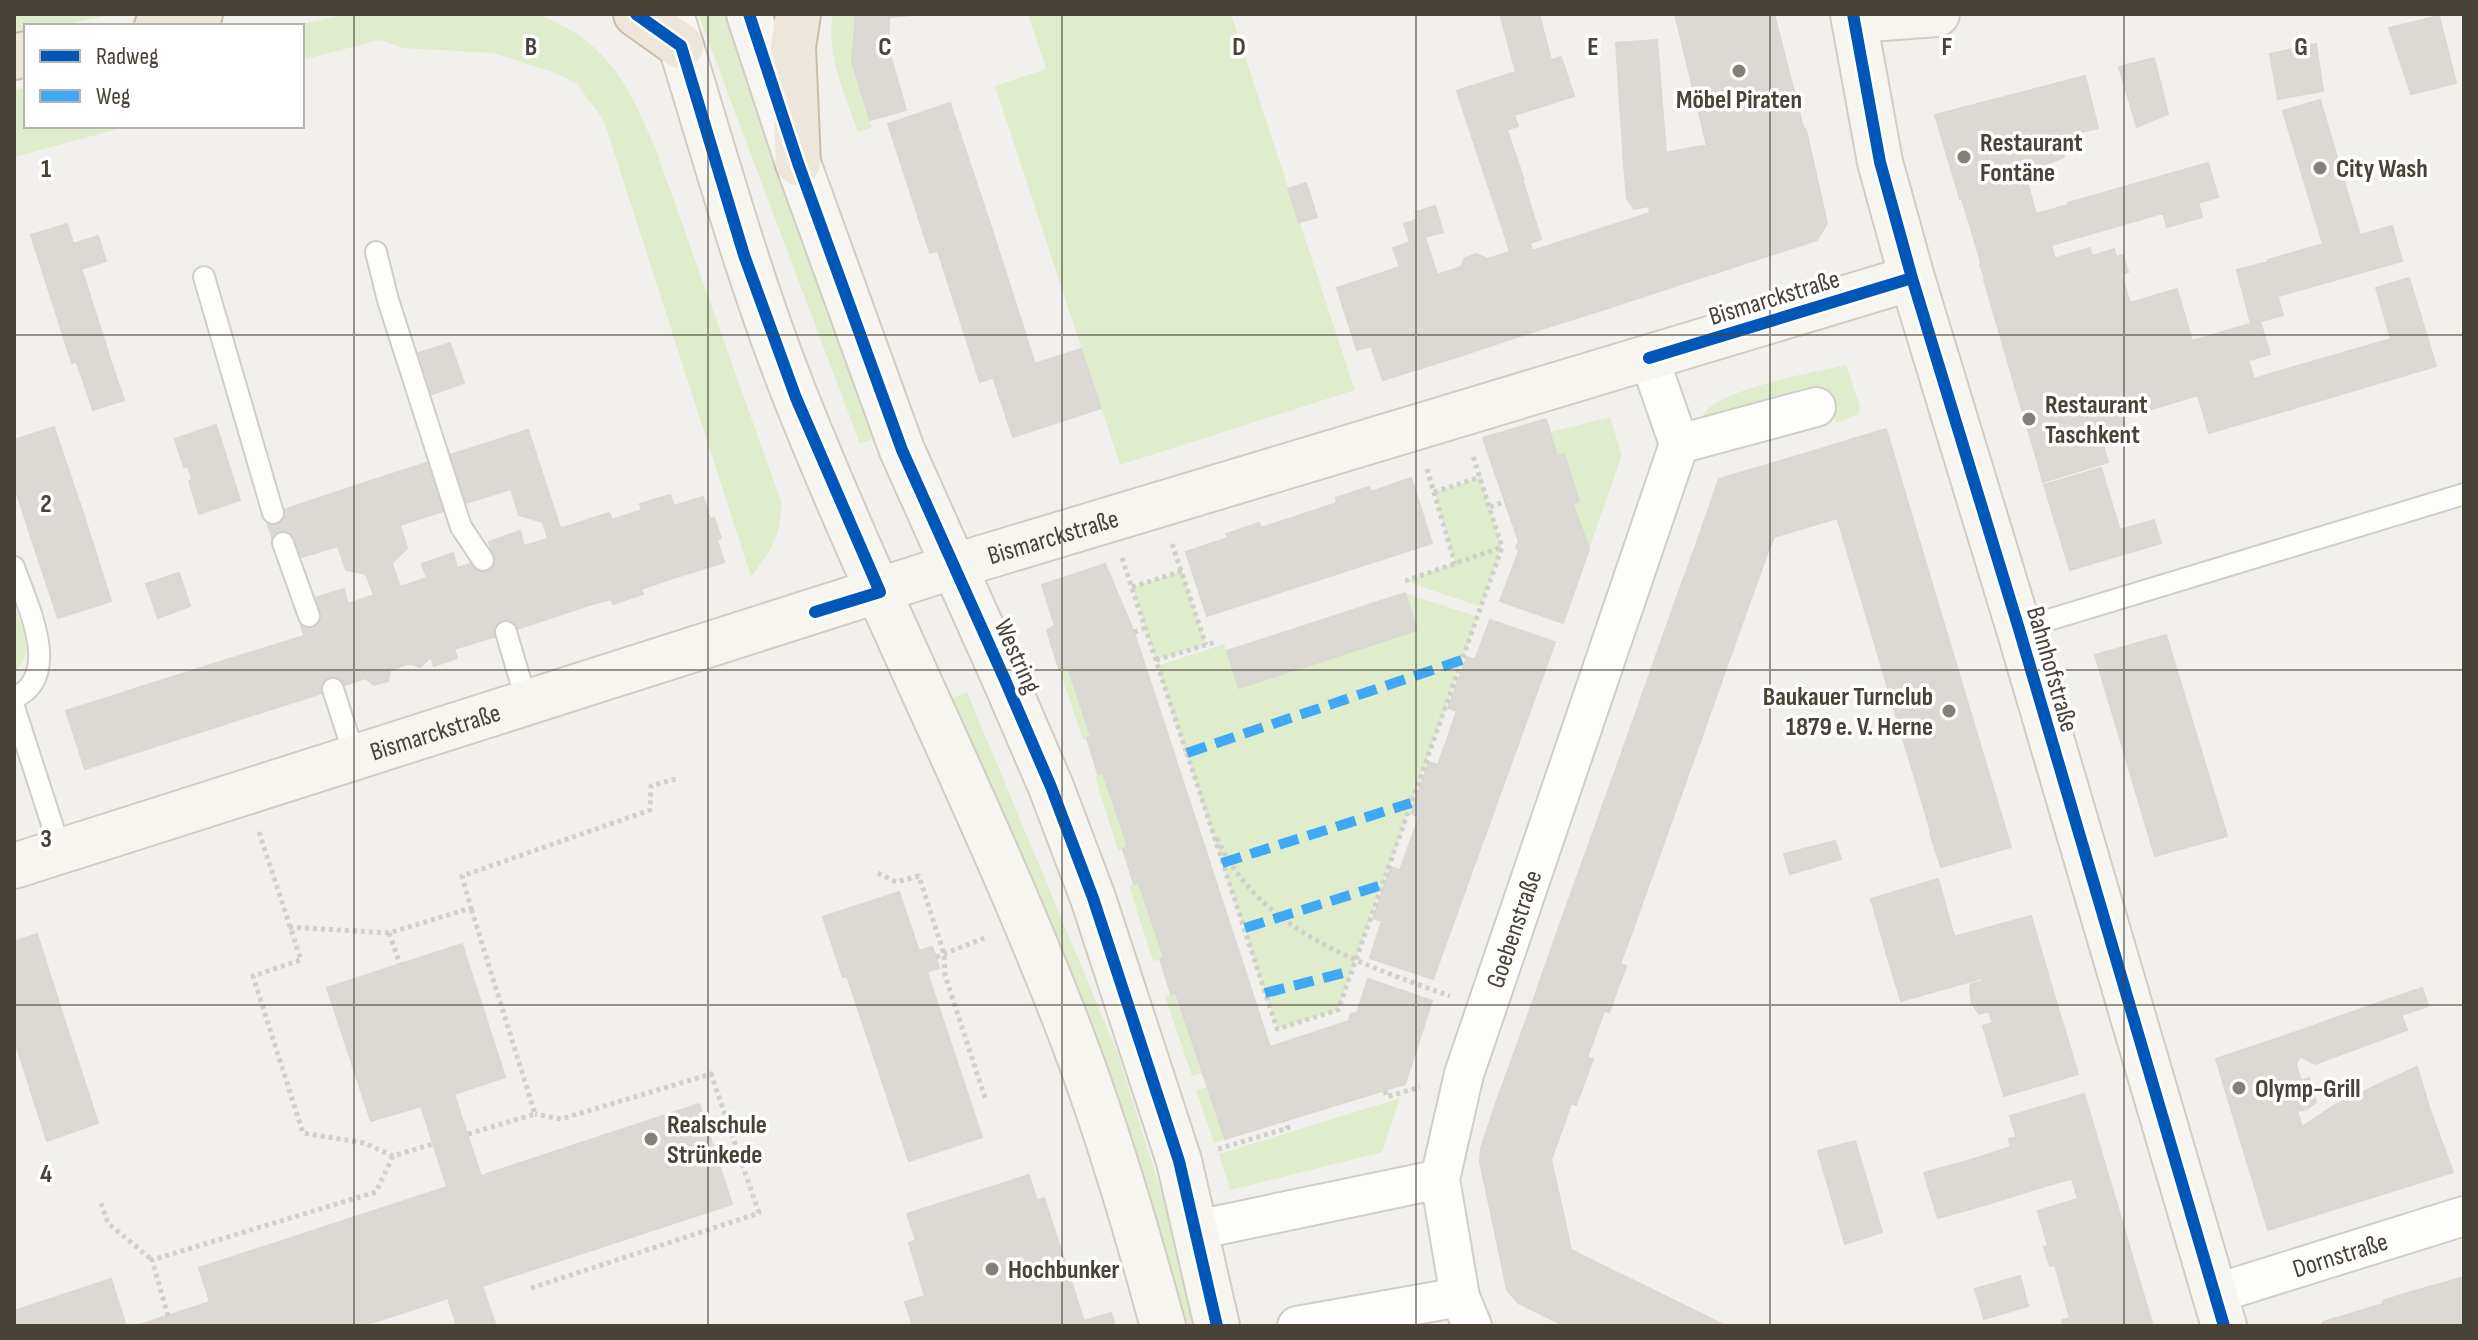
<svg xmlns="http://www.w3.org/2000/svg" width="2478" height="1340" font-family="'Sofia Sans Condensed',sans-serif">
<style>
.green{fill:#e0edcd}
.building{fill:#dcd9d5;stroke:#dbd7d2;stroke-width:2}
.lines{fill:none;stroke-linecap:round;stroke-linejoin:round}
.lane-casing{stroke:#d0ceca;stroke-width:24}
.street-casing{stroke:#d0ceca;stroke-width:42}
.secondary-casing{stroke:#d2cdc4;stroke-width:48}
.highway-casing{stroke:#cabda8;stroke-width:48}
.path{stroke:#d2d0cb;stroke-width:5;stroke-dasharray:4 4;stroke-linecap:butt}
.lane{stroke:#fdfdfc;stroke-width:20}
.street{stroke:#fdfdfc;stroke-width:38}
.secondary{stroke:#f7f5f0;stroke-width:44}
.highway{stroke:#ede6da;stroke-width:44}
.quiet{stroke:#3fa9f5;stroke-width:10;stroke-dasharray:20 10;stroke-linecap:butt}
.cycleway-casing{stroke:#fff;stroke-width:17}
.cycleway{stroke:#0057b8;stroke-width:12}
.grid{fill:none;stroke:#494237;stroke-width:2;stroke-opacity:0.55}
.poi-dot{fill:#847f77;stroke:#fff;stroke-width:3}
.labels{text-anchor:middle;stroke-width:7;stroke-linejoin:round;paint-order:stroke}
.poi-label{font-size:26px;font-weight:bold;fill:#494237;stroke:#fff;text-anchor:start}
.street-label{font-size:26px;fill:#494237;stroke:#fff}
.grid-label{font-size:26px;text-anchor:middle;font-weight:bold;fill:#494237;stroke:#fff;stroke-width:7;stroke-linejoin:round;paint-order:stroke}
</style>
<rect width="100%" height="100%" fill="#f2f0ed"/>
<!-- green -->
<path class="green" d="M14 14H114L59 26H26V33L14 36Z
M347 14H538C608 42 628 83 656 150L782 504C779 540 772 549 751 577L604 121 577 84 555 73 493 53 403 48 380 40 302 60V26H293Z
M698 14H724L815 278 875 438 860 444Z
M833 14H856L852 62 872 128 858 132C845 94 825 54 833 14Z
M1028 14H1231L1355 390 1120 465 995 86 1046 69Z
M26 88V126H129L14 157V90Z
M1846 365 1860 406 1858 414 1836 423 1828 393 1702 420C1703 391 1820 371 1846 365Z
M1610 417 1622 455 1589 549 1573 504 1579 501 1564 454 1557 456 1551 432Z
M1480 477 1502 547 1481 607 1405 581 1455 563 1434 492Z
M1182 571 1206 645 1156 660 1132 587Z
M1405 593 1478 617 1338 1010 1277 1029 1157 666 1224 644 1240 688 1417 630Z
M14 605C22 630 36 652 14 673Z
M1068 667 1091 737 1083 740 1059 669Z
M967 692 1118 1054 1164 1201 1195 1326H1184L1146 1180 1080 996 950 699Z
M1103 773 1128 847 1118 851 1095 776Z
M1139 883 1164 958 1153 961 1129 886Z
M1176 993 1202 1073 1192 1076 1165 996Z
M1207 1087 1225 1139 1214 1143 1196 1090Z
M1400 1098 1382 1152 1230 1190 1219 1154Z"/>
<!-- building -->
<path class="building" d="M856 14H925L889 17V51L906 110 870 120 852 62Z
M1500 14H1539L1551 60 1516 72Z
M1675 14H1774L1803 127 1707 146Z
M2439 16 2456 83 2411 94 2389 28Z
M1657 40 1666 153 1665 163 1624 165 1616 43Z
M2316 44 2323 91 2278 99 2270 54Z
M1561 57 1574 96 1555 102 1543 63Z
M2154 58 2168 114 2137 127 2119 67Z
M1543 63 1555 102 1514 115 1518 126 1473 140 1457 91Z
M2085 76 2098 128 2058 138 2064 157 1960 199 1935 115Z
M2320 100 2360 235 2392 226 2402 261 2278 296 2268 260 2323 244 2283 111Z
M950 103 958 128 896 148 888 124Z
M1803 127 1806 130 1827 223 1817 240 1675 286 1664 153Z
M958 128 993 233 930 253 896 148Z
M1507 130 1524 180 1522 178 1489 188 1473 140Z
M1665 163 1675 286 1608 308 1585 234 1650 213 1649 206 1634 209 1627 199 1624 165Z
M2208 163 2218 197 2076 238 2068 203Z
M2025 174 2036 214 2068 205 2076 238 1980 266 1981 262 1962 199Z
M1522 178 1529 201 1497 211 1489 188Z
M1306 183 1317 217 1299 222 1288 189Z
M1529 201 1541 239 1530 243 1532 251 1585 234 1608 308 1535 331 1497 211Z
M2198 202 2202 217 2167 227 2163 212Z
M1435 206 1443 232 1425 237 1416 212Z
M1419 219 1425 237 1410 242 1404 224Z
M67 224 108 352 72 363 31 235Z
M993 233 1035 364 980 382 938 251Z
M98 236 106 261 81 269 73 244Z
M1425 237 1463 355 1383 380 1371 346 1357 350 1337 288 1400 267 1393 248Z
M2051 245 2055 259 1985 279 1981 266Z
M2090 248 2092 256 2114 249 2116 257 2123 255 2128 272 2121 274 2130 303 2177 289 2192 341 2017 393 1984 280Z
M1510 252 1535 331 1463 355 1437 275 1461 267 1465 258 1477 254 1487 259Z
M2268 262 2283 315 2251 324 2237 270Z
M2409 278 2436 366 2284 411 2273 373 2391 339 2376 288Z
M2260 321 2270 354 2236 364 2226 331Z
M2226 331 2236 364 2248 360 2254 379 2273 373 2284 411 2209 433 2183 344Z
M450 343 464 383 424 397 410 356Z
M2183 344 2198 395 2142 412 2141 408 2097 421 2087 420 2076 383 2074 384 2072 376Z
M1081 349 1101 408 1013 437 993 377Z
M108 353 124 400 93 410 77 363Z
M2072 376 2074 384 2076 383 2095 447 2038 463 2017 393Z
M2121 415 2125 429 2117 432 2120 440 2103 445 2108 462 2043 482 2038 463 2095 447 2087 420 2097 421Z
M1546 419 1557 456 1564 454 1579 501 1573 504 1589 549 1563 623 1500 601 1519 551 1516 547 1519 542 1483 438Z
M216 425 240 500 199 514 189 481 192 479 188 466 184 467 175 439Z
M54 427 83 513 29 531 14 484V440Z
M1886 429 1918 537 1849 557 1817 450Z
M528 430 586 606 496 636 473 563 493 557 489 542 520 531 524 546 548 539 543 522 519 515 511 489 466 503 460 485 456 486 447 456Z
M1817 450 1837 518 1774 537 1767 554 1701 531 1719 479Z
M432 461 441 491 437 492 443 511 400 525 407 548 392 563 400 587 427 578 422 564 453 553 457 568 473 563 496 636 454 649 457 658 434 666 431 657 420 667 410 663 352 487Z
M2101 468 2122 537 2065 554 2044 485Z
M1411 478 1432 543 1207 616 1186 552 1228 538 1226 534 1259 523 1261 528 1337 503 1336 498 1369 487 1371 492Z
M352 487 410 663 390 670 388 681 374 685 365 678 322 693 299 619 320 613 315 598 344 589 348 604 374 595 366 574 346 570 338 546 295 559 275 546 265 516Z
M670 495 674 506 703 497 710 519 714 518 721 538 717 540 724 562 664 581 640 504Z
M642 510 664 581 641 589 643 594 613 604 611 599 586 606 560 529 609 513 612 520Z
M83 513 111 601 58 618 29 531Z
M2154 520 2161 543 2070 570 2065 554 2122 537 2120 530Z
M1701 531 1767 554 1734 646 1668 622Z
M1918 537 1959 674 1890 695 1849 557Z
M1105 564 1134 632 1270 1047 1349 1021 1351 1014 1357 1013 1368 979 1432 1001 1405 1084 1225 1139 1176 993 1171 994 1160 959 1164 958 1139 883 1134 884 1123 849 1128 847 1103 773 1098 774 1087 738 1091 737 1068 667 1059 669 1047 630 1055 626 1042 585Z
M179 573 190 606 158 618 146 584Z
M1405 593 1417 630 1239 688 1227 651Z
M1490 620 1555 642 1433 979 1370 958 1382 921 1373 918 1391 867 1400 870 1419 817 1411 813 1429 762 1438 765 1457 711 1448 708 1467 657 1475 660Z
M1668 622 1734 646 1701 739 1635 716Z
M2166 635 2227 836 2155 856 2095 655Z
M304 636 322 693 228 723 210 665Z
M210 665 228 723 156 746 138 688Z
M1959 674 2001 814 1932 835 1890 695Z
M138 688 156 746 85 769 66 711Z
M1635 716 1701 739 1668 831 1602 808Z
M1602 808 1668 831 1629 940 1563 916Z
M2001 814 2011 847 1941 867 1930 833 1932 835Z
M1835 841 1841 859 1790 874 1784 854Z
M1938 879 1954 936 1887 955 1871 899Z
M899 892 919 951 932 947 936 957 939 968 927 972 982 1137 909 1161 847 976 843 977 823 917Z
M1563 916 1629 940 1620 964 1626 966 1609 1012 1604 1011 1596 1033 1530 1010Z
M2031 916 2052 988 1991 1006 1990 1004 1987 1005 1989 1011 1979 1014 1972 1003 1970 989 1971 984 1983 981 1982 978 1901 1001 1887 955Z
M37 934 65 1022 14 1038V942Z
M462 944 505 1077 454 1094 481 1176 699 1104 732 1204 482 1286 496 1326H457L448 1298 362 1326H136L210 1302 199 1268 447 1187 421 1106 371 1121 327 988Z
M2052 988 2078 1074 2004 1096 1983 1026 1993 1023 1987 1005Z
M2422 988 2428 1006 2402 1015 2395 997Z
M2395 997 2407 1030 2315 1064 2300 1056 2293 1033Z
M1530 1010 1596 1033 1587 1058 1593 1059 1576 1105 1571 1103 1563 1127 1496 1103Z
M65 1022 98 1123 47 1141 14 1038Z
M2293 1033 2300 1056 2296 1064 2301 1081 2309 1078 2316 1102 2307 1109 2297 1111 2302 1127 2242 1145 2216 1059Z
M2417 1067 2430 1110 2391 1123 2373 1087Z
M2373 1087 2387 1116 2332 1143 2309 1150 2302 1127 2335 1105Z
M2084 1094 2107 1171 2101 1173V1170L2032 1190 2010 1116Z
M1496 1103 1563 1127 1551 1160 1564 1217 1495 1232 1480 1162 1481 1148Z
M2430 1110 2453 1172 2328 1211 2309 1150 2332 1143 2387 1116 2391 1123Z
M2302 1127 2328 1211 2268 1230 2242 1145Z
M2017 1137 2032 1190 1988 1204 1974 1159 2011 1147 2009 1139Z
M1855 1141 1882 1232 1845 1244 1818 1151Z
M1974 1159 1988 1204 1938 1218 1924 1173Z
M2101 1170V1173L2107 1171 2138 1276 2064 1297 2055 1265 2050 1266 2044 1247 2048 1246 2038 1211 2078 1199 2072 1179Z
M1029 1175 1037 1201 1044 1198 1084 1321 1111 1313 1115 1326H913L905 1302 925 1296 909 1243 916 1240 907 1214Z
M1564 1217 1571 1250 1626 1277 1602 1326H1565L1518 1303 1507 1290 1495 1232Z
M2020 1276 2028 1306 1984 1319 1975 1289Z
M2138 1276 2153 1326H2064L2062 1320 2070 1318 2064 1297Z
M1626 1277 1724 1325 1723 1326H1602Z
M2464 1277V1326H2321L2323 1322 2383 1304V1301L2401 1295Z
M111 1279 126 1326H14V1311Z"/>
<g class="lines">
<defs>
<path id="lane" d="M376 252 388 300 461 527 483 560
M204 277 273 513
M283 543 309 616
M14 567C26 603 64 676 14 698
M2019 629 2464 494
M506 632 527 703
M333 689 355 758
M14 707 61 852"/>
<g id="street">
<path d="M1679 444 1816 407"/>
<path d="M1196 1230 1440 1179"/>
<path id="s1" d="M2214 1294 2464 1216"/>
<path d="M1297 1326 1460 1297"/>
<path id="s2" d="M1472 1326 1460 1297 1440 1179 1464 1074 1679 444 1649 358"/>
</g>
<g id="secondary">
<path d="M671 14C712 144 747 276 798 403 883 616 990 822 1072 1037 1108 1132 1136 1228 1163 1326"/>
<path d="M749 14 798 163 902 450 1005 680 1051 787 1093 898 1179 1161 1217 1326"/>
<path d="M1853 14 1880 162 1912 278 2019 629 2224 1326"/>
<path d="M1856 20 1937 14"/>
<path id="s3" d="M14 866 955 566 1912 278"/>
</g>
<path id="highway" d="M636 14 681 46
M157 26 200 14
M14 57 26 54
M798 163 793 47 798 14"/>
</defs>
<!-- lane casing -->
<use href="#lane" class="lane-casing"/>
<!-- street casing -->
<use href="#street" class="street-casing"/>
<!-- secondary casing -->
<use href="#secondary" class="secondary-casing"/>
<!-- highway casing -->
<use href="#highway" class="highway-casing"/>
<!-- path -->
<path class="path" d="M1427 469 1455 564
M1434 492 1480 477
M1490 507 1506 501
M1172 544 1206 645
M1122 558 1187 754
M1405 581 1502 547
M1132 587 1182 571
M1134 632 1145 628
M1156 660 1216 642
M1187 753 1277 1029 1338 1010 1502 547 1472 453
M259 832 301 960 253 976 303 1133 364 1143 393 1156 433 1144
M1217 838C1259 932 1362 964 1450 996
M878 873 896 882 919 876 944 954 945 975 986 1101
M289 927 389 933 471 908 462 876 650 810 651 786 679 778
M389 933 400 964
M936 957 987 937
M1385 1091 1387 1097 1420 1087
M468 1134 535 1114 471 908
M1218 1149 1288 1128 1285 1120
M101 1203 108 1223 152 1260
M531 1288 759 1213 711 1074 561 1119 535 1114
M168 1316 152 1260 376 1192 393 1156"/>
<!-- lane -->
<use href="#lane" class="lane"/>
<!-- street -->
<use href="#street" class="street"/>
<!-- secondary -->
<use href="#secondary" class="secondary"/>
<!-- highway -->
<use href="#highway" class="highway"/>
<!-- quiet -->
<path class="quiet" d="M1187 753 1462 660
M1222 863 1411 803
M1245 928 1382 885
M1265 993 1351 971"/>
<defs>
<path id="cycleway" d="M636 14 681 46 744 255 796 398 880 592 815 612
M749 14 798 163 902 450 1005 680 1051 787 1093 898 1179 1161 1217 1326
M1853 14 1880 162 1912 278 2019 629 2224 1326
M1649 358 1912 278"/>
</defs>
<!-- cycleway casing -->
<use href="#cycleway" class="cycleway-casing"/>
<!-- cycleway -->
<use href="#cycleway" class="cycleway"/>
</g>
<!-- grid -->
<path class="grid" d="M354 14V1326M708 14V1326M1062 14V1326M1416 14V1326M1770 14V1326M2124 14V1326M14 335H2464M14 670H2464M14 1005H2464"/>
<!-- markers -->
<g class="poi-dot">
<circle cx="1739" cy="71" r="8"/>
<circle cx="1964" cy="157" r="8"/>
<circle cx="2320" cy="168" r="8"/>
<circle cx="2029" cy="419" r="8"/>
<circle cx="1949" cy="711" r="8"/>
<circle cx="2239" cy="1088" r="8"/>
<circle cx="651" cy="1139" r="8"/>
<circle cx="992" cy="1269" r="8"/>
</g>
<g class="labels">
<!-- poi labels -->
<g class="poi-label">
<text x="1739" y="108" text-anchor="middle">Möbel Piraten</text>
<text x="1980" y="151">Restaurant<tspan x="1980" dy="30">Fontäne</tspan></text>
<text x="2336" y="177">City Wash</text>
<text x="2045" y="413">Restaurant<tspan x="2045" dy="30">Taschkent</tspan></text>
<text x="1933" y="705" text-anchor="end">Baukauer Turnclub<tspan x="1933" dy="30">1879 e. V. Herne</tspan></text>
<text x="2255" y="1097">Olymp-Grill</text>
<text x="667" y="1133">Realschule<tspan x="667" dy="30">Strünkede</tspan></text>
<text x="1008" y="1278">Hochbunker</text>
</g>
<!-- street labels -->
<g class="street-label">
<text transform="translate(1774 297) rotate(-17)" y="9">Bismarckstraße</text>
<text dy="9" stroke="none"><textPath href="#s3" startOffset="1090">Bismarckstraße</textPath></text>
<text transform="translate(1018 656) rotate(66)" y="9">Westring</text>
<text transform="translate(2053 669) rotate(74)" y="9">Bahnhofstraße</text>
<text dy="9" stroke="none"><textPath href="#s3" startOffset="442">Bismarckstraße</textPath></text>
<text dy="9" stroke="none"><textPath href="#s2" startOffset="412">Goebenstraße</textPath></text>
<text dy="9" stroke="none"><textPath href="#s1" startOffset="132">Dornstraße</textPath></text>
</g>
</g>
<g class="grid-label">
<text x="531" y="55">B</text>
<text x="885" y="55">C</text>
<text x="1239" y="55">D</text>
<text x="1593" y="55">E</text>
<text x="1947" y="55">F</text>
<text x="2301" y="55">G</text>
<text x="46" y="177">1</text>
<text x="46" y="512">2</text>
<text x="46" y="847">3</text>
<text x="46" y="1182">4</text>
</g>
<!-- border -->
<rect width="2478" height="1340" fill="none" stroke="#494237" stroke-width="32"/>
<!-- legend -->
<rect x="24" y="24" width="280" height="104" fill="#ffffff" stroke="#b6b3af" stroke-width="2"/>
<rect x="40" y="50" width="40" height="12" fill="#0057b8" stroke="#b6b3af" stroke-width="2"/>
<text x="96" y="64" font-size="24" fill="#494237">Radweg</text>
<rect x="40" y="90" width="40" height="12" fill="#3fa9f5" stroke="#b6b3af" stroke-width="2"/>
<text x="96" y="104" font-size="24" fill="#494237">Weg</text>
</svg>
